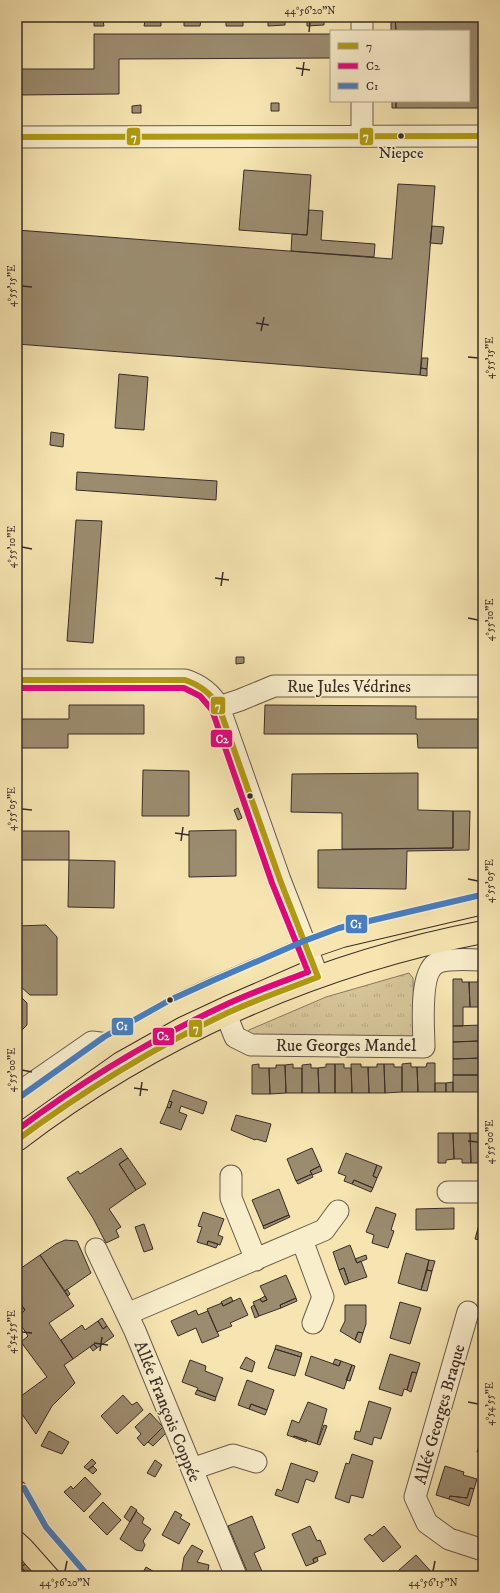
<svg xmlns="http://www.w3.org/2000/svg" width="500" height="1593" font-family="'IM FELL DW Pica',serif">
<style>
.grass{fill:url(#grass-tufts);stroke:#887960}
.building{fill:#9b8c6f;stroke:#392c27}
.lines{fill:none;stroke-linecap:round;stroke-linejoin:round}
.minor-casing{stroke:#685a4a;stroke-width:23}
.major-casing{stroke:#392c27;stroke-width:24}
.minor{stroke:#f9eecc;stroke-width:21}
.major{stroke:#f6e5b1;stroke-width:22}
.bus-1-casing{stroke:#f9eecc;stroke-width:9}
.bus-2-casing{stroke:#f9eecc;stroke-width:9}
.bus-3-casing{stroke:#f9eecc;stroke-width:9}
.bus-1{stroke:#b09b10;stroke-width:6}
.bus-2{stroke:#e4047d;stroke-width:6}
.bus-3{stroke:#477ec0;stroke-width:6}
.ticks{fill:none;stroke:#392c27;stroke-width:1.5}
.bus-dot{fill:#392c27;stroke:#f9eecc;stroke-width:1.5}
.labels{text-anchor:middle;stroke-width:3;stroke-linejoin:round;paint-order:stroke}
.bus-label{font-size:16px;fill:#392c27;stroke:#f9eecc}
.street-label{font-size:17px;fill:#392c27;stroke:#f9eecc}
.line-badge{stroke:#f9eecc;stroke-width:1.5}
.badge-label{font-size:11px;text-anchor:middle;font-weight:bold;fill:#fff}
.neatline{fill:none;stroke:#392c27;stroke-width:1.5}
.ticks-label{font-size:10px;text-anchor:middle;fill:#392c27}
</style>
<defs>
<pattern id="grass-tufts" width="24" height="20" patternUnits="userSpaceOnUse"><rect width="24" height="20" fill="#d6c69a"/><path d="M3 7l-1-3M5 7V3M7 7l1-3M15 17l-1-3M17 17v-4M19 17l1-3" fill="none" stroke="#b8aa85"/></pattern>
</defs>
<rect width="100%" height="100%" fill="#f6e5b1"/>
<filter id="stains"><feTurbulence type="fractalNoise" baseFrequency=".005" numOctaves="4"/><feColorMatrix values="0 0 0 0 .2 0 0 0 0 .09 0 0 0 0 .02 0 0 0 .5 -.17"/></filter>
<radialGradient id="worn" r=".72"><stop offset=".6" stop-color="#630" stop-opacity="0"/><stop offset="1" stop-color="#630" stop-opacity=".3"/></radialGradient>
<!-- grass -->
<path class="grass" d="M409 973 413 978 414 1039 255 1040 248 1033 249 1030 326 997Z"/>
<!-- building -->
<path class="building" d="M391 17H395L396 31H391Z
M395 17H483V108H396V101H469V31H396Z
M184 20H201L200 26H184Z
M243 20V26H226V21Z
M307 20H324V25L307 26Z
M94 21H103L104 26H94Z
M145 21H161V26H144Z
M268 21H285V25L268 26Z
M94 34H331V58L119 59V94L17 95V69H94Z
M392 101H396V108H392Z
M271 103H279V111H271Z
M141 105V113H132V106Z
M244 170 311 175 307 235 239 230Z
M398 184 435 186 420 375 17 344V230L392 259Z
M309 210 323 211 321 240 375 244 374 257 291 251 292 234 307 235Z
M432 226 444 227 442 244 430 243Z
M422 358H428L427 369 421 368Z
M17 367H18L17 388Z
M421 368 427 369V376L420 375Z
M119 374 148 377 144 430 115 428Z
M51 432 64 434 63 447 50 445Z
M77 472 217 481 216 500 76 490Z
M76 520 102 521 93 643 67 641Z
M236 657H244V663L236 664Z
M69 705H144V734H68V748H17V719H69Z
M265 705 416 706V719H483V748H418L417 734H264Z
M143 770 189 771V816H142Z
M418 773V810L453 811V848L342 849V813L291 812 292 774Z
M238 808 242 818 238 820 234 810Z
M453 811H470L469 850 407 851 406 889 318 888V850L453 848Z
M236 830V876L189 877V831Z
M17 831H69V860H17Z
M69 860 115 861 114 908 68 907Z
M46 925 57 937V995H30L20 986 21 977 17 974V926Z
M453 979H462V982H469L470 1007H463V1026H453Z
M478 979H483V1007H470L469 982H478Z
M17 993 27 1003V1025L20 1032 17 1029Z
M482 1025V1035H478L479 1041 453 1042V1026Z
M479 1041V1050H482V1058L453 1059V1042Z
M482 1058V1067L479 1068V1075H453V1059Z
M411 1063V1067H417L418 1092H402V1064Z
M427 1063H435V1092H418L417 1067H426Z
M259 1064V1068H269L270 1094H252V1065Z
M293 1064V1068H302V1093H286L285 1065Z
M311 1064V1068H318L319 1093H302V1065Z
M326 1064H335V1093H319L318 1068 326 1067Z
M335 1064H344V1068H351L352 1093H335Z
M351 1064H361V1067H368L369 1093H352Z
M377 1064H384L385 1093H369L368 1067H377Z
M384 1064H394V1067H402V1092L385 1093Z
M276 1065H285L286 1093 270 1094 269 1068H276Z
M453 1075H479V1083L483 1082V1092H453Z
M453 1082V1092H446V1083Z
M435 1083H446V1092H435Z
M173 1090 207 1102 203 1114 181 1106 179 1112 187 1115 181 1130 160 1123 167 1107 170 1108 172 1102 169 1101Z
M169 1101 172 1102 170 1108 167 1107Z
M236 1115 271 1124 266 1142 256 1139 255 1140 231 1130Z
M438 1133H453L454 1159 446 1160V1163H438Z
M453 1133H470L471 1163H462V1159H454Z
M470 1133H483V1159L480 1160V1163H471Z
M121 1148 128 1158 119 1164 136 1190 109 1209 121 1227 116 1230 119 1237 106 1243 93 1218 67 1178 78 1171 80 1174Z
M312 1148 320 1166 310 1171 312 1174 296 1181 287 1159Z
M346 1153 377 1165 373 1176 377 1178 373 1188 354 1180 352 1184 344 1181 346 1176 338 1173Z
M128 1158 146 1184 136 1190 119 1164Z
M377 1165 382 1167 377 1178 373 1176Z
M320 1166 322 1171 312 1175 313 1177 298 1184 296 1181 312 1174 310 1171Z
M354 1180 373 1188 371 1192 352 1184Z
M279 1189 289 1215 263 1226 252 1200Z
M376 1207 396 1214 391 1230 394 1231 388 1248 372 1243 374 1235 366 1232Z
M454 1208V1229L416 1230V1209Z
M203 1212 224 1219 218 1235 223 1237 220 1245 208 1241 207 1245 197 1242 202 1227 198 1226Z
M289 1215 290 1217 264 1229 263 1226Z
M481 1217 483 1218V1241L475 1239Z
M144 1224 153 1249 144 1252 135 1227Z
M65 1240 77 1241 91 1273 65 1291 40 1255 56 1244Z
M208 1241 218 1244 216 1248 207 1245Z
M350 1245 357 1263 361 1261 367 1277 349 1283 344 1268 339 1270 333 1252Z
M406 1253 429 1260 421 1290 398 1283Z
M40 1255 74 1306 49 1323 73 1359 64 1365 75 1383 52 1406 36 1434 17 1407V1399L47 1377 21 1342 28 1336 21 1325 19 1316 25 1310 17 1299V1271Z
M366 1255 367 1259 357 1263 355 1259Z
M429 1260 435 1261 432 1271 427 1270Z
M344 1268 349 1283 345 1285 339 1270Z
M427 1270 432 1271 427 1291 421 1290Z
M286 1275 296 1298 280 1305 281 1308 259 1316 253 1302 260 1299 262 1302 267 1300 260 1286Z
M67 1289 70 1294 68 1296 65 1291Z
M265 1296 267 1300 262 1302 260 1299Z
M231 1297 233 1301 223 1306 221 1302Z
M240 1298 248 1315 230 1323 232 1326 217 1332 207 1309 222 1303 223 1306Z
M296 1298 297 1301 281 1308 280 1305Z
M17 1299 25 1310 19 1316 21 1325 17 1320Z
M400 1302 421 1308 410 1344 390 1338Z
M254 1305 259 1316 255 1318 251 1307Z
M345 1305H366V1324L363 1333 358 1332 355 1340 340 1331 345 1321Z
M196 1310 198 1315 208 1311 219 1336 202 1343 196 1328 178 1336 171 1321Z
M102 1318 107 1326 103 1329 98 1321Z
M98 1321 103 1329 107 1326 114 1336 97 1348 94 1344 73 1359 61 1340 82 1325 85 1330Z
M358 1332 363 1333 360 1343 355 1340Z
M94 1344 97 1348 93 1351 90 1347Z
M276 1345 302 1353 301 1357 275 1349Z
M275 1349 301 1357 295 1376 268 1368Z
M390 1354 420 1363 417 1373 412 1372 407 1390 404 1389 402 1396 379 1389Z
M311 1356 339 1366 341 1361 352 1365 344 1389 305 1375Z
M246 1357 255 1362 252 1372 240 1368Z
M335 1359 341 1361 339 1366 333 1364Z
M190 1360 206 1366 205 1371 223 1378 216 1397 197 1390 198 1388 182 1382Z
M352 1365 355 1366 350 1381 346 1380Z
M412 1372 417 1373 411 1392 407 1390Z
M247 1380 274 1390 267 1410 251 1404 249 1409 238 1405Z
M197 1390 216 1397 215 1401 195 1394Z
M123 1395 132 1405 137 1402 143 1410 117 1434 101 1416Z
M369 1401 391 1408 381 1439 374 1437 372 1445 354 1439 356 1431 360 1432Z
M308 1402 327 1409 317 1444 294 1436 293 1437 287 1435 292 1420 299 1423Z
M251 1404 267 1410 265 1415 249 1409Z
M150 1413 163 1427 144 1446 137 1438 141 1434 135 1427Z
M324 1425 327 1426 320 1445 317 1444Z
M163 1427 167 1432 153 1446 148 1442Z
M49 1431 69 1442 62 1454 41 1446Z
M483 1432V1454L477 1452Z
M294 1436 307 1440 306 1442 293 1437Z
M352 1454 373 1461 363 1498 351 1495 349 1503 335 1498 346 1463 349 1464Z
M92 1459 96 1463 88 1470 84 1467Z
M155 1460 162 1465 155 1477 147 1473Z
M291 1463 318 1472 314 1482 306 1479 298 1503 275 1495 277 1489 282 1491Z
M93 1466 97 1470 93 1474 88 1470Z
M445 1466 464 1472 463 1475 477 1479 474 1489 470 1488 467 1498 450 1496 449 1499 436 1495Z
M85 1477 101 1494 84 1512 64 1492 71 1486 73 1489Z
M470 1488 474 1489 469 1506 449 1499 450 1496 467 1498Z
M103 1502 121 1520 107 1535 89 1517Z
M131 1506 137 1510 130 1522 124 1517Z
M136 1511 144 1518 142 1523 151 1529 143 1541 145 1545 142 1551 136 1550 120 1539Z
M175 1511 182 1515 180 1518 190 1524 179 1544 162 1535Z
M252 1516 265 1548 254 1553 264 1576H249L228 1526Z
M310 1526 317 1541 320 1540 326 1554 313 1559 314 1563 306 1566 292 1534Z
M384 1526 401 1547 383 1562 364 1539 370 1534 372 1536Z
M192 1545 203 1551 197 1562 209 1565 207 1576 181 1575 184 1557Z
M17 1554 25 1564 17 1570Z
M416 1555 435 1576H402L398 1571Z
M317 1557 318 1561 314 1563 313 1559Z
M25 1564 36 1576H20L25 1571 21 1567Z
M21 1567 25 1571 20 1576H17V1570Z
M146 1567 161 1576H141Z"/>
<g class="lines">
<defs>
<path id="minor" d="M362 17V31
M362 136V101
M17 137 483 136
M17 680H185C201 685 211 693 219 707L280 880 318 977
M219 707 240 700 274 686H483
M226 1014 235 1037 251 1045 424 1047C424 1029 418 969 439 962 452 958 469 960 483 960
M17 1094 92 1042 108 1044
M231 1176V1198L256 1260
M448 1192H483
M302 1240 323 1297 313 1323
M96 1249 135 1331 236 1576
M468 1312 415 1497 427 1523 449 1539 483 1550
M127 1314 324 1230 338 1211
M192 1469 233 1455 256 1462"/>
<path id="major" d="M17 1109 108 1044 174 1007 217 987 307 948 342 936 483 903
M17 1140C153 1036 315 964 483 932
M17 1492 34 1522
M17 1512 39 1532 78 1576"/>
</defs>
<!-- minor casing -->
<use href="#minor" class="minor-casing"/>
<!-- major casing -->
<use href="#major" class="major-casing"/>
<!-- minor -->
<use href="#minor" class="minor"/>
<!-- major -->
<use href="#major" class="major"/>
<defs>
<path id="bus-1" d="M17 137 483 136
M17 680H185C200 685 211 693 219 707L280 880 318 977C287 989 255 1000 225 1014 151 1049 82 1092 17 1140"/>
<path id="bus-2" d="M17 688H184L200 696 212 710 272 883 308 972C279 983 250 993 223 1006 150 1040 81 1082 17 1130"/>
<path id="bus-3" d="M17 1099 104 1037 170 1000 214 980 304 941 339 928 481 895
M24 1488 46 1527 84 1571"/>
</defs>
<!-- bus-1 casing -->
<use href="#bus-1" class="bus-1-casing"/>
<!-- bus-2 casing -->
<use href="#bus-2" class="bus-2-casing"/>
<!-- bus-3 casing -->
<use href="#bus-3" class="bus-3-casing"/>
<!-- bus-1 -->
<use href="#bus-1" class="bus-1"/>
<!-- bus-2 -->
<use href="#bus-2" class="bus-2"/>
<!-- bus-3 -->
<use href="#bus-3" class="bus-3"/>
</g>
<!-- ticks -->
<path class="ticks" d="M309 32 310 22M296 68 310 70M302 76 304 62M22 286 32 287M256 323 269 325M261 331 264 317M468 357 478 358M22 547 32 549M215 578 229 580M221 586 223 572M468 618 478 620M22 809 32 810M175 833 189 835M181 841 183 827M468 879 478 881M22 1070 32 1072M134 1088 148 1090M140 1096 142 1082M468 1141 478 1142M22 1332 32 1333M94 1343 108 1345M100 1351 102 1337M468 1402 478 1404M65 1571 67 1561M433 1571 435 1561"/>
<!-- markers -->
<g class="bus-dot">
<circle cx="401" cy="136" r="3.5"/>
<circle cx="250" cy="796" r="3.5"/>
<circle cx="170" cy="1000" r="3.5"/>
</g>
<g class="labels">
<!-- bus labels -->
<g class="bus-label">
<text x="401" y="158">Niepce</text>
</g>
<!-- street labels -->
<g class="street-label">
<text x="349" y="692">Rue Jules Védrines</text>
<text x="346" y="1051">Rue Georges Mandel</text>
<text transform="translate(168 1411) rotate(68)" y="6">Allée François Coppée</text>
<text transform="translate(439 1414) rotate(-74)" y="6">Allée Georges Braque</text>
</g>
</g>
<g class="line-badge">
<rect x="359" y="127" width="15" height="19" rx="4" fill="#b09b10"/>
<rect x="126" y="127" width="15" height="19" rx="4" fill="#b09b10"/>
<rect x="210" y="696" width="16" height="19" rx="4" fill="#b09b10"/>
<rect x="210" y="729" width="23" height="19" rx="4" fill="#e4047d"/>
<rect x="345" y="914" width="23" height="20" rx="4" fill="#477ec0"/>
<rect x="111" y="1017" width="23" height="19" rx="4" fill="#477ec0"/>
<rect x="188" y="1019" width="15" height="19" rx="4" fill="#b09b10"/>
<rect x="152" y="1027" width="23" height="19" rx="4" fill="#e4047d"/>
</g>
<g class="badge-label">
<text x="366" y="140">7</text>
<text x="134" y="141">7</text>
<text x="218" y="710">7</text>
<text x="222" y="743">C2</text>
<text x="356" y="928">C1</text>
<text x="122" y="1030">C1</text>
<text x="196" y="1032">7</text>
<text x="163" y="1040">C2</text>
</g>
<!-- margin -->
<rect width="500" height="1593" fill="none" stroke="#f6e5b1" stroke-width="44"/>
<!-- legend -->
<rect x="330" y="30" width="140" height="72" fill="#f9eecc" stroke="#aca08a"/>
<rect x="338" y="43" width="20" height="6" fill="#b09b10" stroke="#aca08a"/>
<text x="366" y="50" font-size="12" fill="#392c27">7</text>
<rect x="338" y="63" width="20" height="6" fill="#e4047d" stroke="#aca08a"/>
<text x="366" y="70" font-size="12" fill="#392c27">C2</text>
<rect x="338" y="83" width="20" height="6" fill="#477ec0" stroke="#aca08a"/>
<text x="366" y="90" font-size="12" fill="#392c27">C1</text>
<rect x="22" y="22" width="456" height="1549" class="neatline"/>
<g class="ticks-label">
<text x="310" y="14">44°56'20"N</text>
<text transform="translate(11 286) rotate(-90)" y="4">4°55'15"E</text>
<text transform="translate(489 358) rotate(-90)" y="4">4°55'15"E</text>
<text transform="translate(11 547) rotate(-90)" y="4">4°55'10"E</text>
<text transform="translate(489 620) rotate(-90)" y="4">4°55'10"E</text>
<text transform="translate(11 809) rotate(-90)" y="4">4°55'05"E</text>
<text transform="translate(489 881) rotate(-90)" y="4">4°55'05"E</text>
<text transform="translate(11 1070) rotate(-90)" y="4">4°55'00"E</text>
<text transform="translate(489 1142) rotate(-90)" y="4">4°55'00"E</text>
<text transform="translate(11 1332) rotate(-90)" y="4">4°54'55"E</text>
<text transform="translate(489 1404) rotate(-90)" y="4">4°54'55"E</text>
<text x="65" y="1586">44°56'20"N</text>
<text x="433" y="1586">44°56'15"N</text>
</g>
<rect width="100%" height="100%" filter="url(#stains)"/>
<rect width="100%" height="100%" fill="url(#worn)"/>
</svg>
